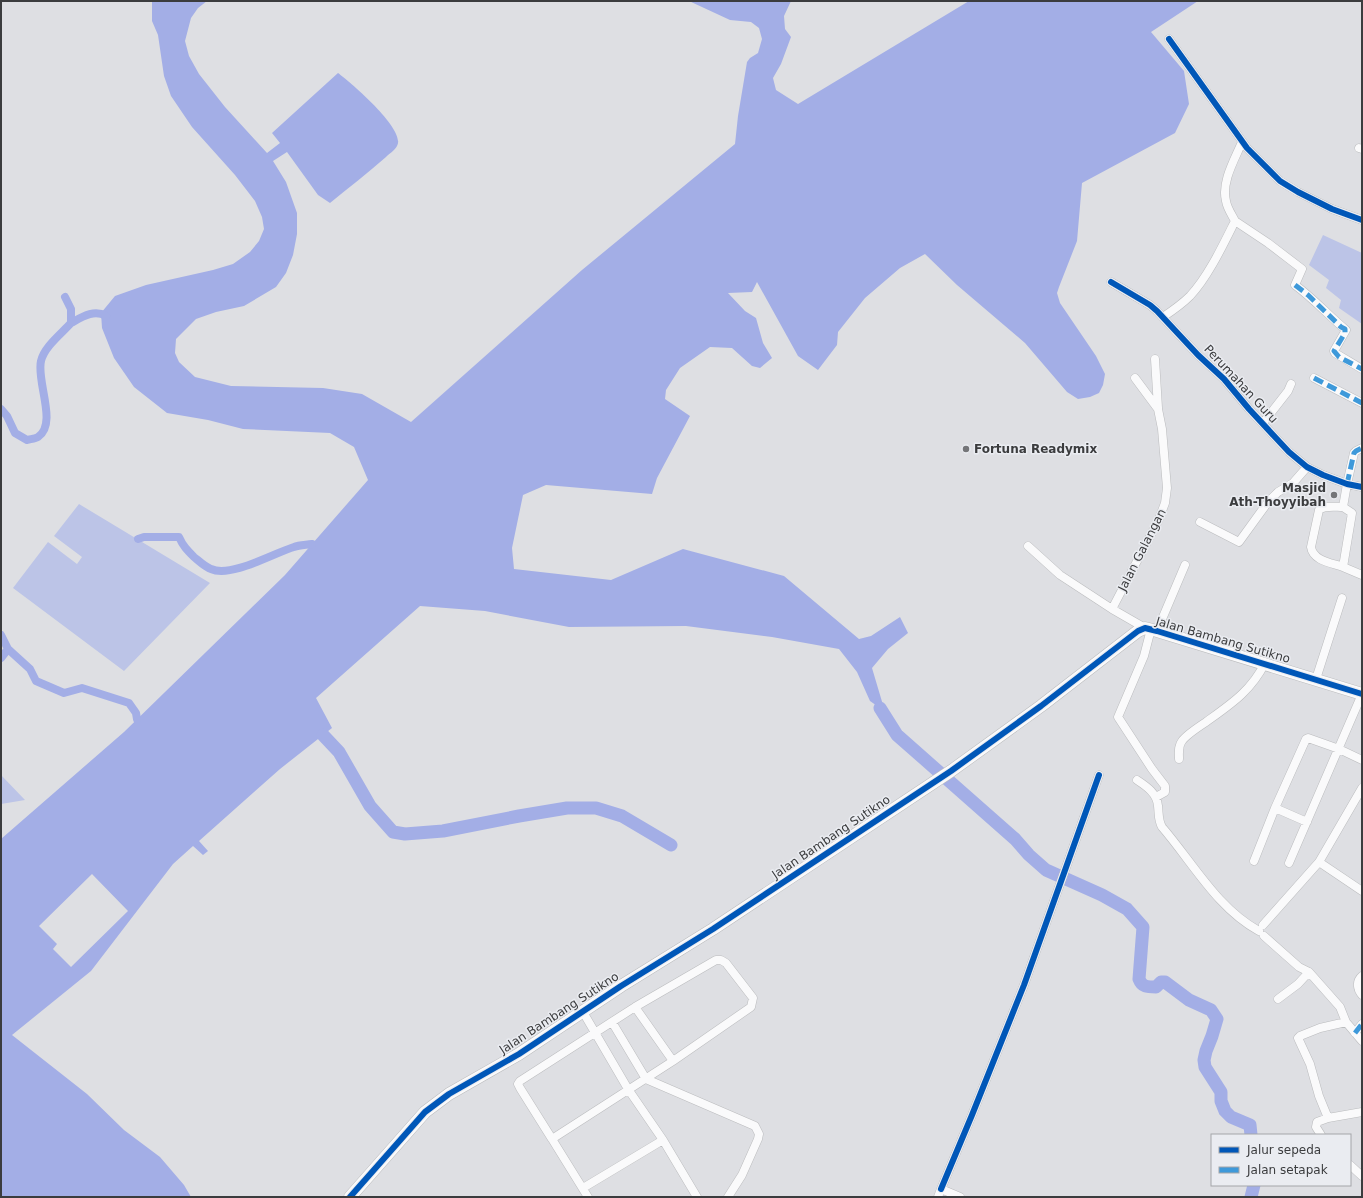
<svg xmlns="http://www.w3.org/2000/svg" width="1363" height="1198" font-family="'DejaVu Sans',sans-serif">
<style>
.green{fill:#bcc4e7}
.water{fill:#a3aee6}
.pier{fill:#dedfe3}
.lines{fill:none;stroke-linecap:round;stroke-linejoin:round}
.canal{stroke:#a3aee6;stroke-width:8}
.river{stroke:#a3aee6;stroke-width:13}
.street-casing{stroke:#bbbcbe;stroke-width:9}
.secondary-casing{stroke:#bbbcbe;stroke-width:13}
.street{stroke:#fafafb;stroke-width:8}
.secondary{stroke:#fafafb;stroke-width:12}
.quiet{stroke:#3e99da;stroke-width:5;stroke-dasharray:10 5;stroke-linecap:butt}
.cycleway-casing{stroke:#eaecf1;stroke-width:8}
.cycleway{stroke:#0057b8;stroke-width:6}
.poi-dot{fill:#747578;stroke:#eaecf1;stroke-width:1.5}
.labels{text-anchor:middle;stroke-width:3;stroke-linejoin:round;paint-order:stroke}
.street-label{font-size:12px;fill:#3b3c3e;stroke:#eaecf1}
.poi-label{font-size:12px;font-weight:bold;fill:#3b3c3e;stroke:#eaecf1;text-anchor:start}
</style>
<rect width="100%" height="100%" fill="#dedfe3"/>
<!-- green -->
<path class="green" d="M1323 235 1362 253V324L1339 308 1341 300 1326 288 1329 280 1309 265Z
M79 504 210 583 124 671 13 588 48 542 77 564 82 557 54 536Z
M1 775 25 800 1 804Z"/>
<!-- water -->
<path class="water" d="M152 1H207L198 8 191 18 185 41 189 56 199 74 225 107 267 153 280 143 272 133 338 73C350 82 407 130 397 146 395 150 389 154 386 157 368 173 348 188 330 203L318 195 287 152 273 161 286 182 297 213V234L293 255 286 273 276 287 244 306 216 312 196 319 176 339 175 353 179 362 195 377 231 386 323 388 362 394 411 422 582 270 735 144 738 116 747 62 750 58 758 53 762 39 759 28 751 22 730 20 689 1H791L784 16 785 29 791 37 781 64 773 78 776 90 798 104 969 1H1198L1151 32 1184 71 1189 104 1175 133 1082 183 1077 241 1059 287 1057 293 1060 303 1096 356 1105 374 1103 385 1099 393 1090 397 1078 399 1067 392 1025 343 957 285 925 254 900 268 865 298 838 332 837 345 818 370 798 356 757 282 752 292 728 293 745 311 756 318 763 343 772 358 760 368 752 366 732 348 710 347 680 368 666 390 665 399 690 416 657 478 652 494 546 485 523 495 512 548 514 569 611 580 683 549 784 576 859 639 871 636 900 617 908 633 888 649 872 668 883 705 880 708 870 701 857 672 839 649 772 637 686 626 569 627 485 611 420 606 316 698 332 728 280 769 199 841 208 851 203 855 193 846 173 864 91 971 12 1035 87 1094 124 1130 160 1157 184 1185 191 1197H1V839L124 732 285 575 368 480 354 447 330 433 243 429 208 420 167 413 134 387 114 358 102 328 101 313 115 296 146 285 213 270 233 264 250 252 259 241 264 229 262 217 255 201 235 175 192 127 171 96 164 76 158 35 152 21Z"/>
<!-- pier -->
<path class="pier" d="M92 874 128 911 71 967 53 949 57 944 39 926Z"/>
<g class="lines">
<!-- canal -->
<path class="canal" d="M71 323C82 317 94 309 106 316
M1 409 7 416 15 433 27 440C30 439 35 439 38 437 58 424 36 381 41 361 44 347 61 334 71 323V309L65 297
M138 539 144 537H179C183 546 187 550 194 557 199 561 205 567 211 569 231 578 274 553 294 547 299 545 306 545 312 544
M1 635 8 649 30 669 36 681 64 693 82 688 129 703 136 713 137 719
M1 658 8 649"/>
<!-- river -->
<path class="river" d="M880 708 897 735 1015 839 1029 855 1046 870 1102 895 1127 909 1143 927 1139 979C1142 987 1147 987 1156 987L1161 982H1165L1189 1000 1211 1010 1217 1019 1212 1036 1206 1051 1204 1060 1205 1067 1221 1092V1101L1225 1111 1231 1117 1250 1125 1251 1135
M323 735 339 752 370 806 393 832 405 834 443 831 519 816 567 808H596L622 816 671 845
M1251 1197 1254 1185"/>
<defs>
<path id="street" d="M1169 39 1247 148 1280 181 1298 192 1332 209 1362 220
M1359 148 1362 149
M1235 221 1268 243 1302 269 1295 285C1313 298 1329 316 1346 330L1334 351 1335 353 1362 369
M1111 282 1150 305 1157 311 1198 355 1224 379 1249 409 1289 452 1307 467 1323 475 1347 484 1362 487
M1163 317C1172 311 1182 304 1190 296 1208 277 1223 245 1235 221 1232 215 1227 208 1226 201 1221 182 1235 159 1242 142
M1155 359 1158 408
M1314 378 1362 403
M1263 423 1288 391 1291 384
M1362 448 1356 451 1354 453 1347 484 1343 507 1352 513 1343 567 1362 575
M1200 522 1239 542 1268 502 1278 492 1293 483 1307 467
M1028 546 1060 575 1112 609 1145 628
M1343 567C1332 563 1313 561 1311 547L1319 510C1325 505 1335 507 1343 507
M1112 609 1159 519 1165 503 1167 488 1162 429 1158 409 1135 378
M1151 629 1144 656 1118 717 1152 769 1165 786V792L1156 797
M1157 631 1185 565
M1316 679 1342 598
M1179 759C1179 752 1178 746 1182 741 1186 735 1200 726 1206 722 1231 704 1251 691 1265 663
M1137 780C1146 786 1157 793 1158 806 1159 814 1158 820 1162 827 1193 863 1217 908 1259 931
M1275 808 1307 822
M1254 861 1275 808 1306 739 1308 738 1339 749 1362 760
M1319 862 1362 891
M1289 863 1362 694
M1263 925 1319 862 1362 788
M1264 936 1299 967 1309 972 1340 1007 1346 1022 1362 1041
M716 960H721L726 963 753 998 751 1007 673 1061 552 1139 520 1088 518 1084 520 1081 635 1007Z
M1362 976C1356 981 1357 989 1362 995
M1278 999 1298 984 1309 972
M635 1007 673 1061
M583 1012 628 1089 663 1140 697 1197
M612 1022 646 1079 755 1126 759 1134 758 1139 742 1175 728 1197
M1355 1033 1362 1024
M1328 1118 1319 1096 1310 1064 1298 1038 1300 1036 1320 1028 1346 1022
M1321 1135 1316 1127 1317 1122 1328 1118 1362 1112
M552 1139 588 1197
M1350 1165 1362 1176
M583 1188 663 1140
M941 1189 972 1115 1024 985 1099 775
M938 1197 941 1189 960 1197"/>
<path id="secondary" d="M350 1197 425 1112 449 1094 519 1054 621 986 713 929 951 771 1041 706 1138 631 1145 628 1157 631 1362 694"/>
</defs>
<!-- street casing -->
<use href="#street" class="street-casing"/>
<!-- secondary casing -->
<use href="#secondary" class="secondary-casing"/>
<!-- street -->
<use href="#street" class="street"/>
<!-- secondary -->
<use href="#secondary" class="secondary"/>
<!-- quiet -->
<path class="quiet" d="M1295 285 1308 295 1341 327 1345 329V333L1334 351 1339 357 1362 369
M1314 378 1362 403
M1347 484 1354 453 1356 451 1362 448
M1355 1033 1362 1024"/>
<defs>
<path id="cycleway" d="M1169 39 1247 148 1280 181 1298 192 1332 209 1362 220
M1111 282 1150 305 1157 311 1198 355 1224 379 1249 409 1289 452 1307 467 1323 475 1347 484 1362 487
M941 1189 972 1115 1024 985 1099 775
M350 1197 425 1112 449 1094 519 1054 621 986 713 929 951 771 1041 706 1138 631 1145 628 1157 631 1362 694"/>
</defs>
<!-- cycleway casing -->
<use href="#cycleway" class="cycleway-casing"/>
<!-- cycleway -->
<use href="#cycleway" class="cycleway"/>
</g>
<!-- markers -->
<g class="poi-dot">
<circle cx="966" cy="449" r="4"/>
<circle cx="1334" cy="495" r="4"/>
</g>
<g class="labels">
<!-- street labels -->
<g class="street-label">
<text transform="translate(1241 384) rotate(47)" y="4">Perumahan Guru</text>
<text transform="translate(1142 550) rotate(-63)" y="4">Jalan Galangan</text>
<text transform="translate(1223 640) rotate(16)" y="4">Jalan Bambang Sutikno</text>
<text transform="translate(831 837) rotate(-34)" y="4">Jalan Bambang Sutikno</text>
<text transform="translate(559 1013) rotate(-33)" y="4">Jalan Bambang Sutikno</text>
</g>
<!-- poi labels -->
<g class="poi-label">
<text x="974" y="453">Fortuna Readymix</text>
<text x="1326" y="492" text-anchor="end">Masjid<tspan x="1326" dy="14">Ath-Thoyyibah</tspan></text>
</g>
</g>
<!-- border -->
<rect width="1363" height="1198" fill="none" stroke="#3b3c3e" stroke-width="4"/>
<!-- legend -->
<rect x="1211" y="1134" width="140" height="52" fill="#eaecf1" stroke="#a4a6a9"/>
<rect x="1219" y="1147" width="20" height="6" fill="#0057b8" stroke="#a4a6a9"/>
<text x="1247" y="1154" font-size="12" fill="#3b3c3e">Jalur sepeda</text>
<rect x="1219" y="1167" width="20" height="6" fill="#3e99da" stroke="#a4a6a9"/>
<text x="1247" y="1174" font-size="12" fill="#3b3c3e">Jalan setapak</text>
</svg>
